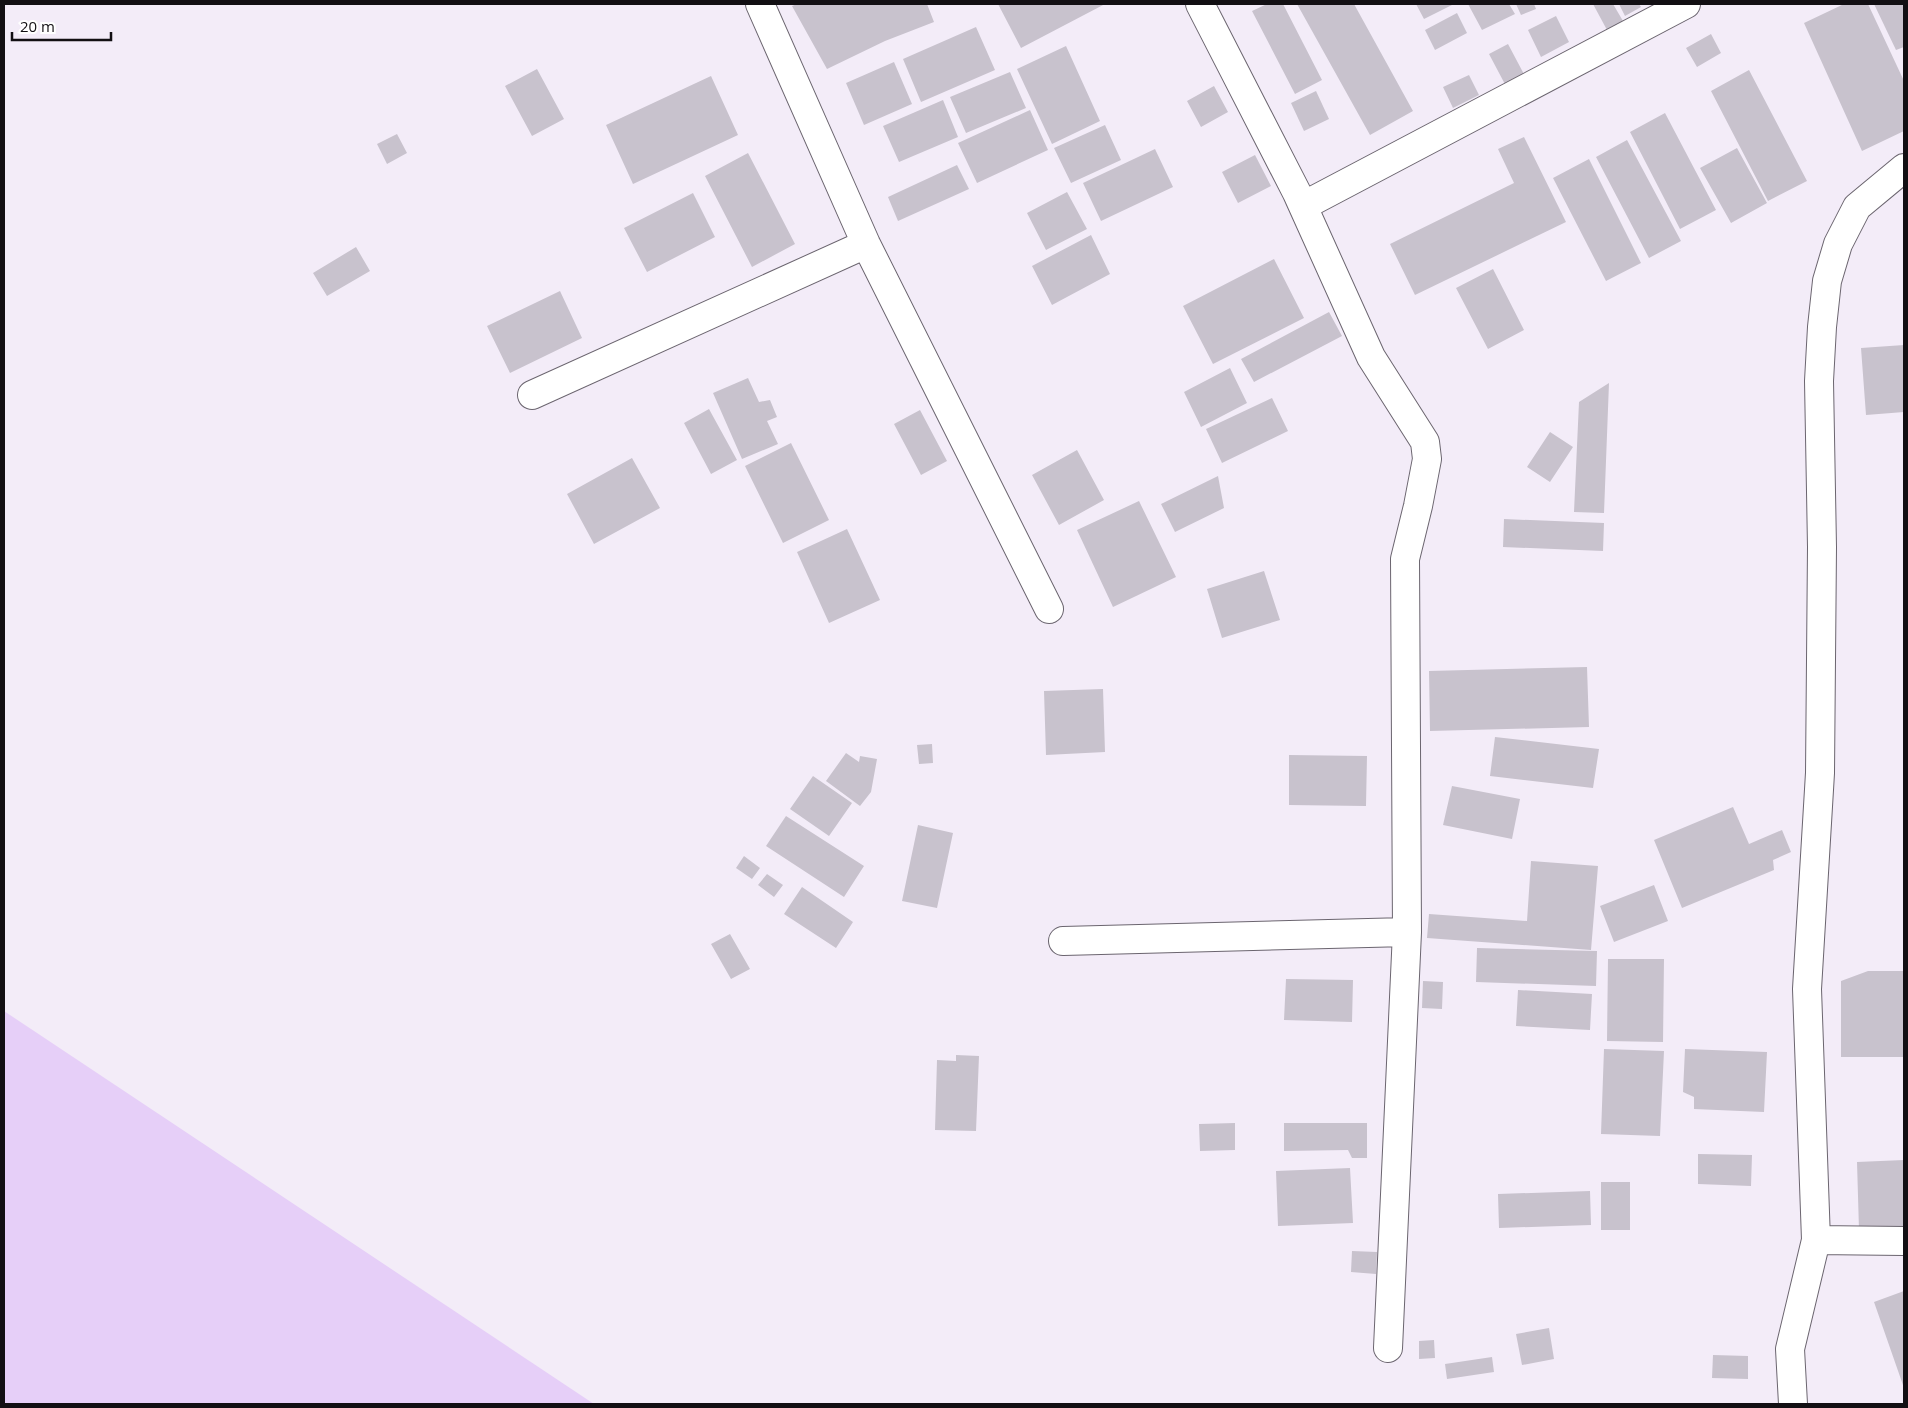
<svg xmlns="http://www.w3.org/2000/svg" width="1908" height="1408" font-family="'Open Sans',sans-serif">
<style>
.green{fill:#e6cff8}
.building{fill:#c8c2cd}
.lines{fill:none;stroke-linecap:round;stroke-linejoin:round}
.minor-casing{stroke:#6b656f;stroke-width:30}
.minor{stroke:#fff;stroke-width:28}
</style>
<rect width="100%" height="100%" fill="#f3ecf8"/>
<!-- green -->
<path class="green" d="M4 1011 594 1404H4Z"/>
<!-- building -->
<path class="building" d="M797 4H927L934 22 885 41 827 69 792 6Z
M998 4H1105L1021 48Z
M1267 4H1283L1322 80 1295 94 1252 11Z
M1297 4H1354L1413 111 1370 135Z
M1416 4H1454L1424 19Z
M1468 4H1509L1515 14 1482 30Z
M1516 4H1534L1536 9 1521 15Z
M1593 4H1613L1623 21 1607 30Z
M1619 4H1639L1641 7 1625 16Z
M1844 4H1868L1904 81V131L1862 151 1804 23Z
M1874 4H1904V47L1896 50Z
M1457 13 1467 33 1435 50 1425 30Z
M1556 16 1569 42 1541 57 1528 30Z
M976 27 995 70 921 102 903 59Z
M1711 34 1721 53 1697 67 1686 48Z
M1508 44 1526 78 1507 88 1489 54Z
M1066 46 1100 121 1052 144 1017 69Z
M894 62 912 104 864 125 846 83Z
M537 69 564 119 532 136 505 86Z
M1749 70 1807 181 1768 201 1711 91Z
M1010 72 1026 108 966 133 950 97Z
M1469 75 1479 95 1453 108 1443 87Z
M711 76 738 135 633 184 606 125Z
M1214 86 1228 112 1201 127 1187 101Z
M1316 91 1329 119 1304 131 1291 103Z
M943 100 958 137 899 162 883 126Z
M1030 110 1048 150 977 183 958 143Z
M1665 113 1716 210 1680 229 1630 132Z
M1105 125 1121 160 1071 183 1054 148Z
M397 134 407 153 387 164 377 144Z
M1524 137 1566 222 1415 295 1390 244 1514 183 1498 149Z
M1627 140 1681 241 1649 258 1596 157Z
M1737 148 1767 203 1731 223 1700 168Z
M1155 149 1173 187 1101 221 1083 183Z
M748 153 795 244 752 267 705 176Z
M1255 155 1271 186 1238 203 1222 172Z
M1589 159 1641 263 1606 281 1553 178Z
M957 165 969 189 898 221 888 197Z
M1067 192 1087 229 1046 250 1027 213Z
M693 193 715 237 647 272 624 228Z
M1091 235 1110 274 1052 305 1032 266Z
M356 247 370 271 327 296 313 273Z
M1274 259 1304 318 1213 364 1183 306Z
M1493 269 1524 330 1488 349 1456 288Z
M560 291 582 338 510 373 487 326Z
M1329 312 1342 336 1254 382 1241 359Z
M1904 345V412L1866 415 1861 348Z
M1230 368 1247 403 1201 427 1184 392Z
M748 378 759 402 770 400 777 417 767 421 778 444 742 459 713 393Z
M1609 383 1604 513 1574 512 1579 402Z
M1272 398 1288 431 1222 463 1206 429Z
M709 409 737 460 711 474 684 423Z
M920 410 947 461 921 475 894 424Z
M1550 432 1573 447 1550 482 1527 467Z
M791 443 829 520 783 543 745 466Z
M1077 450 1104 500 1059 525 1032 475Z
M632 458 660 508 594 544 567 494Z
M1218 476 1224 508 1175 532 1161 504Z
M1139 501 1176 577 1113 607 1077 530Z
M1504 519 1604 523 1603 551 1503 547Z
M847 529 880 600 829 623 797 552Z
M1264 571 1280 620 1222 638 1207 589Z
M1587 667 1589 727 1430 731 1429 671Z
M1103 689 1105 752 1046 755 1044 691Z
M1495 737 1599 749 1593 788 1490 776Z
M932 744 933 763 919 764 917 745Z
M846 753 859 762 860 756 877 759 871 792 860 806 826 781Z
M1289 755 1367 756 1366 806 1289 805Z
M813 776 852 803 829 836 790 809Z
M1452 786 1520 799 1512 839 1443 825Z
M1733 807 1749 844 1782 830 1791 852 1773 860 1774 870 1682 908 1654 840Z
M786 816 864 866 844 897 766 846Z
M918 825 953 833 937 908 902 901Z
M744 856 760 868 752 879 736 868Z
M1531 861 1598 866 1591 950 1427 938 1429 914 1527 921Z
M767 874 783 885 774 897 758 885Z
M1654 885 1668 921 1614 942 1600 906Z
M802 887 853 922 836 948 784 914Z
M730 934 750 969 731 979 711 944Z
M1477 948 1597 951 1596 986 1476 982Z
M1608 959H1664L1663 1042 1607 1041Z
M1868 971H1904V1057H1841V981Z
M1286 979 1353 980 1352 1022 1284 1020Z
M1423 981 1443 982 1442 1009 1422 1008Z
M1518 990 1592 994 1590 1030 1516 1026Z
M1604 1049 1664 1051 1660 1136 1601 1134Z
M1685 1049 1767 1052 1764 1112 1694 1109V1097L1683 1092Z
M956 1055 979 1056 976 1131 935 1130 937 1060 956 1061Z
M1235 1123V1150L1200 1151 1199 1124Z
M1284 1123H1367V1158H1352L1348 1150 1284 1151Z
M1698 1154 1752 1155 1751 1186 1698 1184Z
M1904 1160V1229L1859 1230 1857 1162Z
M1350 1168 1353 1223 1278 1226 1276 1171Z
M1601 1182H1630V1230H1601Z
M1590 1191 1591 1225 1499 1228 1498 1194Z
M1352 1251 1377 1252 1376 1274 1351 1272Z
M1904 1291V1388L1874 1302Z
M1549 1328 1554 1359 1522 1365 1516 1334Z
M1434 1340 1435 1358 1419 1359V1341Z
M1713 1355 1748 1356V1379L1712 1378Z
M1492 1357 1494 1372 1447 1379 1445 1364Z"/>
<g class="lines">
<defs>
<path id="minor" d="M760 4 866 244 1049 609
M1200 4 1297 193 1371 357 1425 442 1427 459 1418 506 1405 559 1407 932 1388 1348
M1303 206 1686 4
M532 395 866 244
M1063 941 1407 932
M1816 1240 1904 1241
M1793 1404 1790 1349 1816 1240 1807 989 1820 773 1822 547 1819 381 1822 327 1827 281 1838 244 1857 207 1904 168"/>
</defs>
<!-- minor casing -->
<use href="#minor" class="minor-casing"/>
<!-- minor -->
<use href="#minor" class="minor"/>
</g>
<!-- border -->
<rect width="1908" height="1408" fill="none" stroke="#120f13" stroke-width="10"/>
<!-- scale -->
<path d="M12 32v8h99v-8" fill="none" stroke="#120f13" stroke-width="2.5"/>
<text x="20" y="32" font-size="15" fill="#120f13" stroke="#ffffff" stroke-width="4" paint-order="stroke">20 m</text>
</svg>
